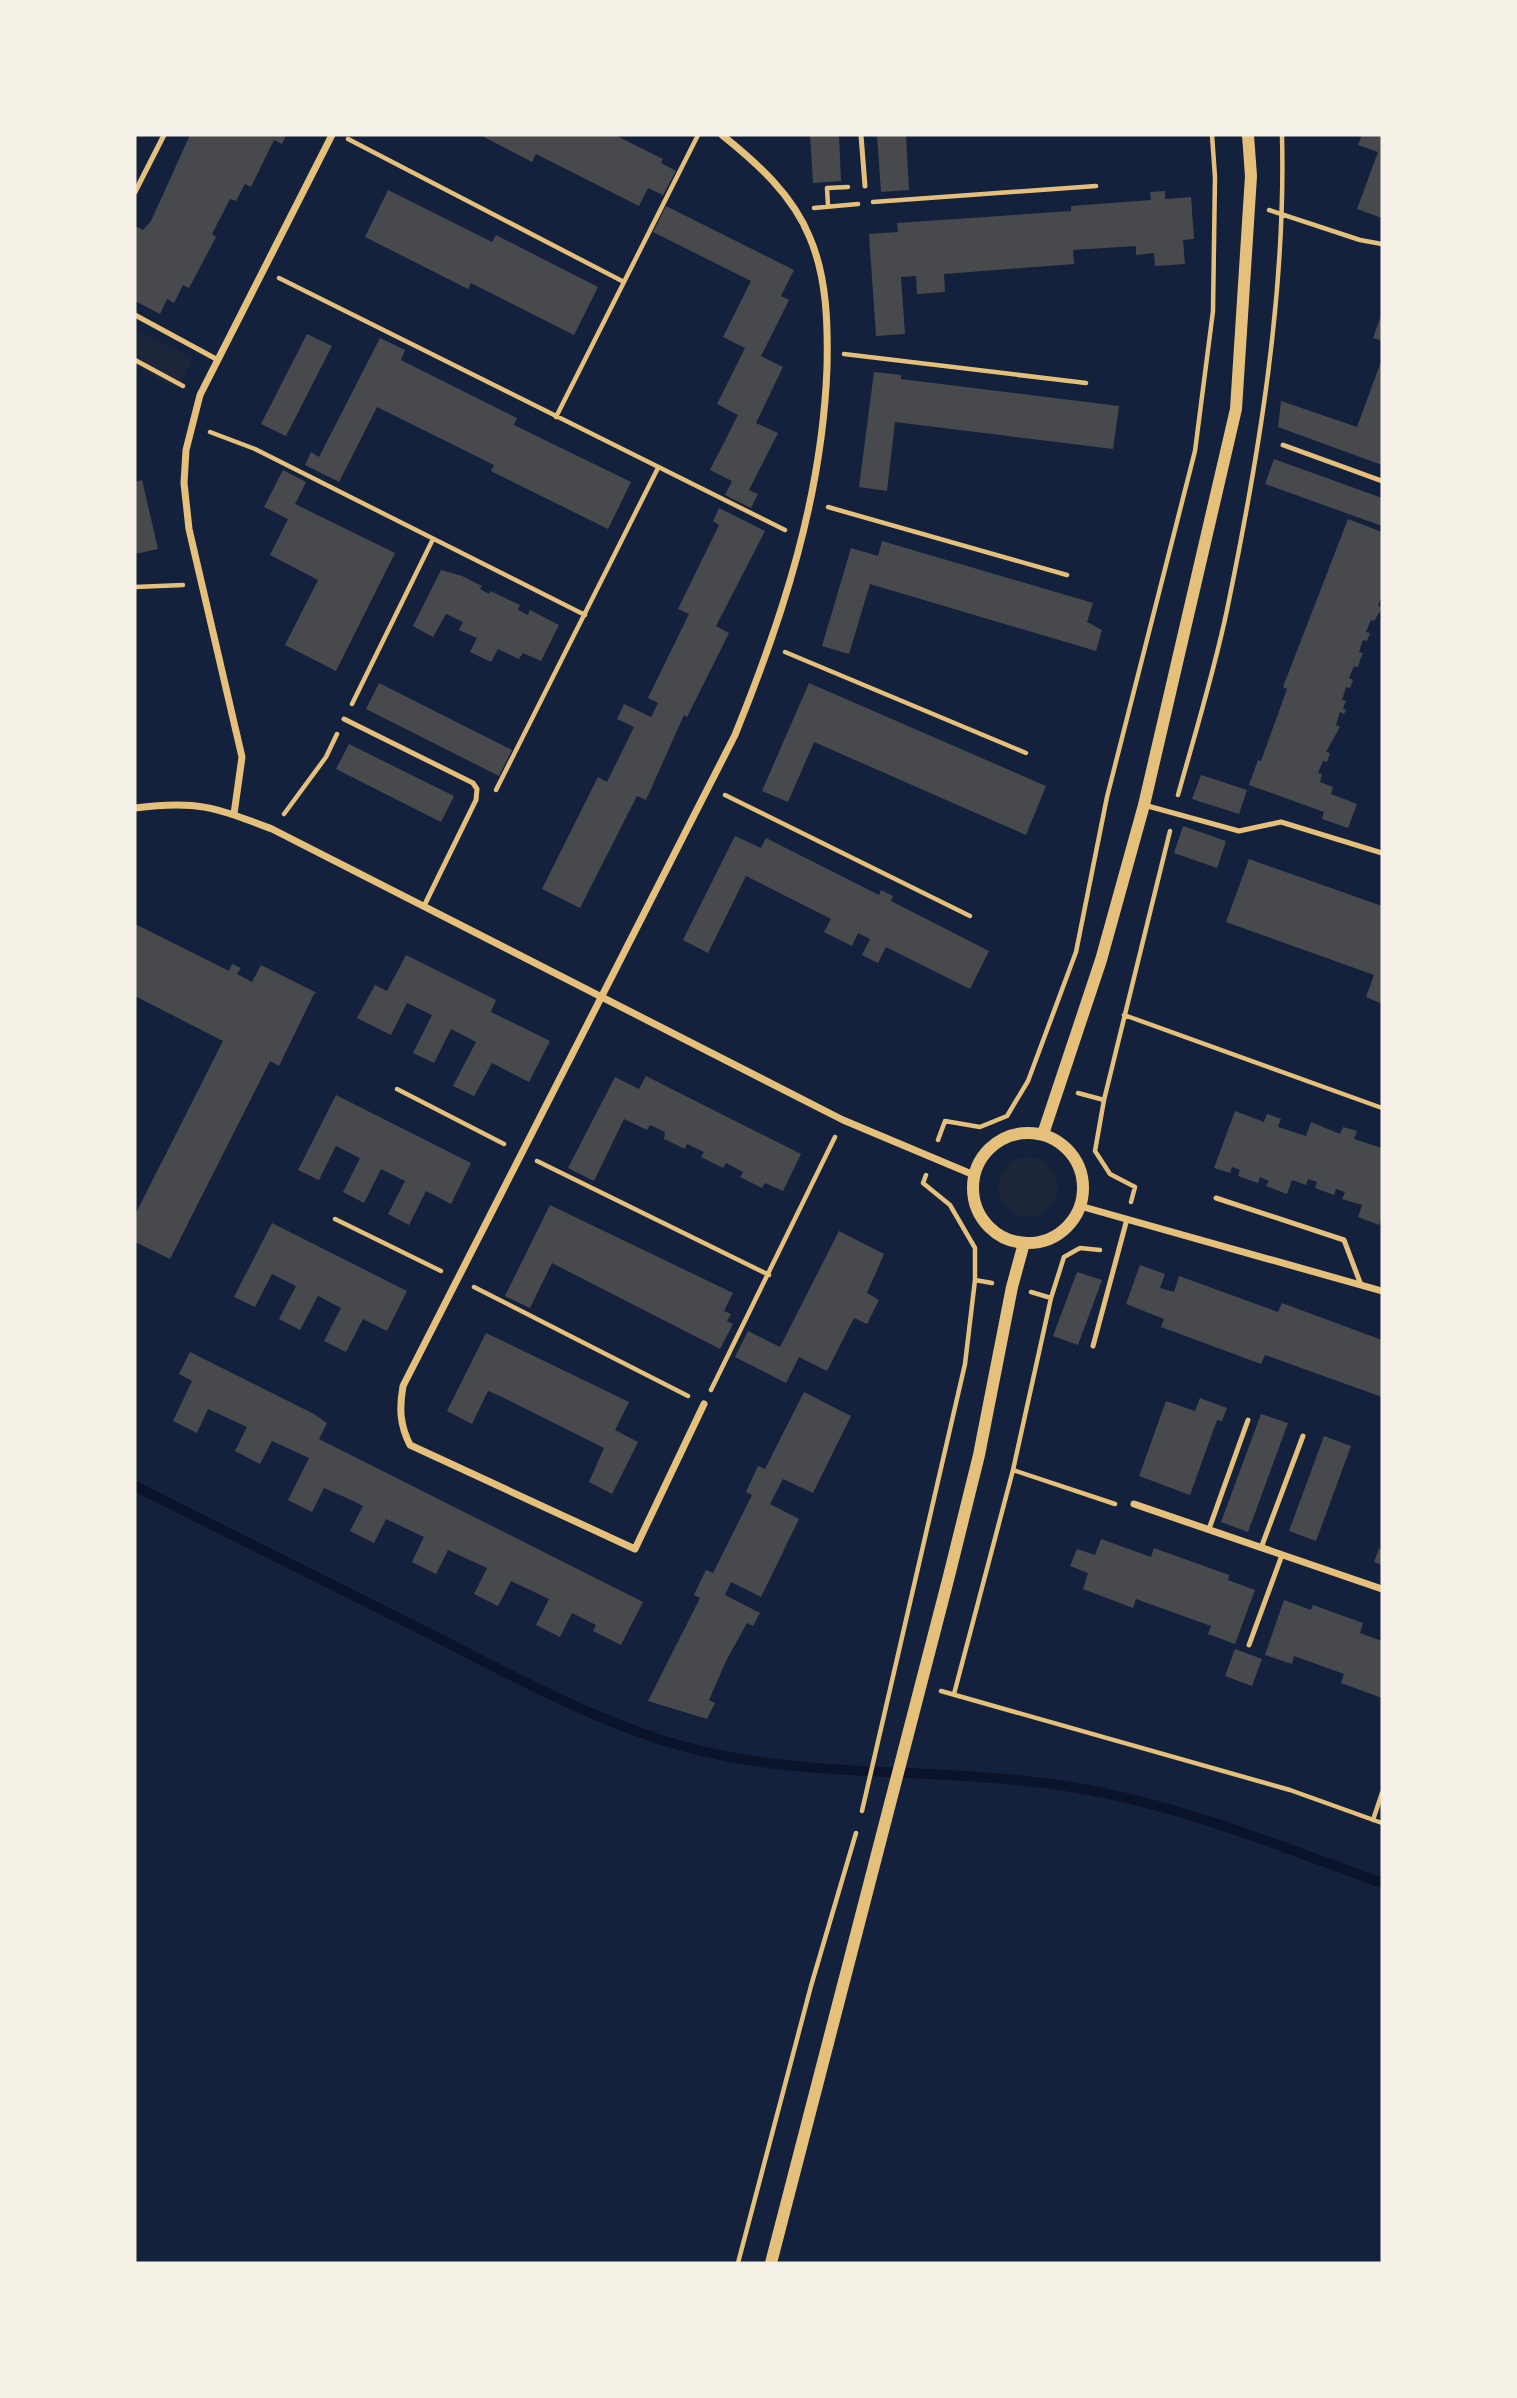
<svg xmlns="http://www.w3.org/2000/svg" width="1517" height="2398" font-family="'Golos Text',sans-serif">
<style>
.green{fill:#1d2539}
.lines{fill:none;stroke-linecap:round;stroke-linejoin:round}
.stream{stroke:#0b132b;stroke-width:10}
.building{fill:#48494c}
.path{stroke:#e5c07b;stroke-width:4.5}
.service{stroke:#e5c07b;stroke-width:5}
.minor{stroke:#e5c07b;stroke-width:7}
.tertiary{stroke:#e5c07b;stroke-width:12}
</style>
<rect width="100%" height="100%" fill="#14213d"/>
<!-- green -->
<path class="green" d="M135 329 193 358 178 389 135 366Z
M998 1187a30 30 0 1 1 60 0a30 30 0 1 1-60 0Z"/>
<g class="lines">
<!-- stream -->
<path class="stream" d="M135 1486C236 1537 337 1588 438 1638 509 1674 580 1713 656 1738 783 1781 920 1766 1051 1784 1166 1799 1274 1844 1382 1883"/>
</g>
<!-- building -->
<path class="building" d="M190 135H286L282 144 274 140 251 187 245 184 236 201 230 199 212 234 216 237 189 288 183 285 174 303 167 299 160 314 135 301V226L143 230 151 221Z
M480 135H615L663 159 661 163 676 171 663 195 648 188 639 206 536 154 532 162Z
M810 135H839L841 181 813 183Z
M877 135H906L909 190 881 192Z
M1362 135H1382V218L1357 209 1378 152 1358 145Z
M388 190 492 242 496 235 598 287 574 335 471 283 468 289 365 237Z
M1165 191V199L1191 197 1194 239 1183 240 1185 264 1155 266 1154 253 1136 255V246L1073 250 1074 264 944 274 945 292 917 294 916 276 901 277 905 334 876 336 869 234 898 232 897 223 1071 211V206L1151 200 1150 192Z
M666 206 794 270 781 296 789 300 761 356 783 367 756 423 778 433 749 490 758 494 751 508 725 495 732 481 710 470 738 415 717 404 745 348 723 337 751 281 653 232Z
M1382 313V341L1373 338Z
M307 334 332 346 286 436 261 424Z
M380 338 405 350 401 360 517 418 514 425 631 482 608 529 491 471 494 465 377 407 339 482 305 465 311 452 319 457Z
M1382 359V465L1278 427 1281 401 1357 427Z
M874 372 901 375V379L1119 406 1113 449 895 422 887 491 859 487Z
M1274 459 1382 498V526L1265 484Z
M283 470 306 482 295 504 395 553 336 671 285 645 318 580 270 555 288 519 264 507Z
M142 480 158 549 135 554V482Z
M719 508 765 531 716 626 729 633 687 717 684 715 646 800 637 796 580 908 542 889 598 777 607 782 634 727 617 719 624 704 651 717 658 703 648 698 689 614 678 609 719 525 713 521Z
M1348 519 1382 532V595L1378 606 1382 608 1374 621 1371 620 1366 632 1370 633 1367 641 1363 640 1359 652 1363 653 1360 660 1358 667 1354 666 1349 678 1353 680 1350 688 1346 687 1342 700 1346 701 1343 708 1346 710 1344 714 1340 712 1336 725 1340 727 1326 752 1330 753 1327 762 1323 761 1318 773 1322 774 1320 782 1333 787 1331 794 1357 804 1348 828 1322 819 1324 812 1249 785 1258 760 1261 761 1287 689 1283 687Z
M882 541 1093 603 1087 622 1102 630 1096 651 870 584 849 654 822 646 851 548 878 556Z
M441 570 462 576 482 586 480 589 489 594 490 591 520 605 518 610 528 615 530 610 559 625 541 661 523 653 519 659 498 649 491 662 470 652 477 638 459 630 463 622 446 614 433 637 413 626Z
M379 683 512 750 499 776 366 709Z
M809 683 1046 786 1026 835 814 742 788 802 762 791Z
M349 744 454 796 441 822 336 769Z
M1201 775 1247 790 1239 814 1192 799Z
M1183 826 1226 841 1217 868 1174 853Z
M735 836 761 848 766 838 879 895 881 890 893 896 891 901 989 951 970 989 886 947 878 963 862 955 870 939 858 933 852 946 824 932 831 919 746 876 708 953 683 940Z
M1249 859 1382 906V1004L1366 997 1374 975 1226 922Z
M135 924 229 971 232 964 241 968 237 974 252 982 261 965 317 993 314 994 279 1066 270 1061 170 1259 135 1242V1215L223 1041 135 996Z
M406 955 496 1000 491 1012 550 1041 529 1082 492 1063 474 1096 453 1086 476 1042 451 1029 434 1063 413 1053 432 1015 407 1003 391 1035 357 1018 375 985 387 991Z
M646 1076 801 1154 783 1191 765 1183 762 1188 740 1177 743 1172 726 1163 723 1168 701 1157 704 1152 687 1144 685 1149 664 1139 665 1132 650 1125 647 1130 624 1119 594 1181 568 1168 615 1077 639 1089Z
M336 1095 471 1163 451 1204 426 1191 409 1225 388 1214 405 1181 381 1169 364 1203 343 1192 360 1158 336 1146 319 1180 298 1170Z
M1235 1111 1264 1122 1267 1114 1281 1119 1278 1127 1306 1136 1311 1122 1340 1134 1343 1127 1357 1131 1354 1139 1382 1148V1220L1379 1225 1358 1217 1362 1205 1342 1199 1345 1192 1336 1189 1334 1195 1315 1188 1317 1182 1308 1179 1306 1185 1292 1180 1287 1194 1266 1186 1269 1181 1260 1177 1258 1183 1238 1176 1240 1170 1232 1167 1230 1173 1214 1168Z
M550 1205 733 1293 724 1311 731 1314 727 1321 733 1324 720 1349 552 1263 530 1308 505 1296Z
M272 1223 407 1291 387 1331 363 1319 346 1352 324 1341 341 1308 318 1296 300 1330 279 1319 296 1286 272 1274 255 1307 234 1297Z
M839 1231 884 1254 867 1293 879 1300 867 1324 854 1318 827 1371 799 1357 786 1383 735 1357 748 1331 780 1347Z
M1140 1265 1165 1274 1160 1288 1174 1292 1179 1276 1278 1312 1282 1303 1382 1340V1397L1265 1355 1261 1364 1161 1327 1164 1319 1126 1304Z
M1077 1272 1102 1280 1078 1345 1053 1336Z
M486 1333 629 1402 615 1430 638 1442 612 1494 589 1482 604 1448 502 1397 488 1391 472 1424 447 1411Z
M190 1352 314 1414 327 1423 319 1439 643 1602 621 1645 593 1631 596 1625 572 1613 560 1637 536 1625 549 1599 511 1581 498 1606 474 1594 487 1568 448 1550 436 1574 412 1562 424 1537 386 1519 374 1543 350 1531 363 1506 349 1499 324 1488 312 1512 288 1500 309 1458 272 1441 260 1464 235 1451 247 1427 208 1409 197 1433 173 1421 192 1381 179 1374Z
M804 1392 851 1416 813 1493 783 1479 770 1504 799 1519 761 1597 731 1582 725 1595 760 1613 753 1626 747 1623 726 1661 709 1700 715 1703 707 1719 648 1701 700 1598 694 1595 700 1582 706 1570 713 1573 752 1495 746 1492 758 1466 765 1469Z
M1200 1398 1227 1408 1222 1421 1217 1420 1190 1495 1139 1476 1166 1401 1195 1411Z
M1261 1414 1288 1423 1248 1532 1221 1522Z
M1324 1436 1351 1446 1316 1541 1289 1531Z
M1101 1539 1151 1557 1154 1548 1229 1575 1228 1580 1255 1590 1235 1644 1208 1634 1211 1626 1136 1599 1133 1608 1083 1589 1088 1573 1070 1566 1077 1549 1095 1555Z
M1379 1548 1382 1550V1565L1374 1562Z
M1284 1600 1311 1610 1313 1605 1363 1623 1360 1633 1382 1641V1698L1341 1683 1344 1674 1294 1656 1292 1664 1265 1655Z
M1235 1649 1262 1659 1252 1686 1225 1676Z"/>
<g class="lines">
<!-- path -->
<path class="path" d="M348 139 624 282
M873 202 1096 186
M828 206 827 188 848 187
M814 208 858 204
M1269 210 1360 240 1382 244
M279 278 785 530
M844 354 1086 383
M135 360 183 386
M556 417 698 135
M210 432 255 449 585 615
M828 507 1067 575
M135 587 183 585
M785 652 1026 753
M352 704 433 539
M496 790 658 468
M725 795 970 916
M1178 795C1195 734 1214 672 1227 610 1259 455 1286 293 1282 135
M284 814 326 757 337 734
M1124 1015 1382 1108
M397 1089 504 1144
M1078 1093 1104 1100
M938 1140 945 1121 980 1127 1007 1116 1028 1081 1076 952 1107 797 1195 451 1213 311 1215 177 1212 135
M537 1161 769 1275
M926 1175 923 1183 950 1205 975 1248V1280
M1131 1202 1135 1187 1110 1174 1095 1151 1104 1100 1170 831
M335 1219 441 1271
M474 1287 688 1396
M1031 1292 1051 1298
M711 1390 835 1137
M1013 1470 1115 1504
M941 1691 1290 1790 1382 1823
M954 1694 1013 1470 1051 1298 1064 1257 1080 1248 1100 1250
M862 1811 965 1364 975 1280 992 1283
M1373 1820 1382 1793
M738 2263 811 1986 856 1833"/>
<!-- service -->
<path class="service" d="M861 135 865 186
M135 192 164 135
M135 315 218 360
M1283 445 1382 481
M344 719 473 783 477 789 476 800 424 906
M1144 805 1239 831 1281 822 1382 853
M1216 1198 1344 1240 1361 1285
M1093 1346 1127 1219
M1209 1529 1248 1420
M1261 1548 1303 1436
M1249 1645 1282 1555"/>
<!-- minor -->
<path class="minor" d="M135 808C197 800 214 807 272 829L843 1120 974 1175
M234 814 242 757 189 529 184 483 186 450 200 395 332 135
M1080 1206 1382 1291
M704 1404 635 1549 410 1445C400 1425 399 1409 403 1386L735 735C783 617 822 497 827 368 828 325 827 278 810 238 793 195 757 163 722 135
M1134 1504 1382 1589"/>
<!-- tertiary -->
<path class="tertiary" d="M973 1188a55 55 0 1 1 110 0a55 55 0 1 1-110 0Z
M1043 1134 1101 960 1144 805 1236 409 1251 176 1248 135
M771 2263 949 1576 979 1455 1012 1287 1024 1243"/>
</g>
<!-- border -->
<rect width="1517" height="2398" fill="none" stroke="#f6f1e7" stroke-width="273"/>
</svg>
